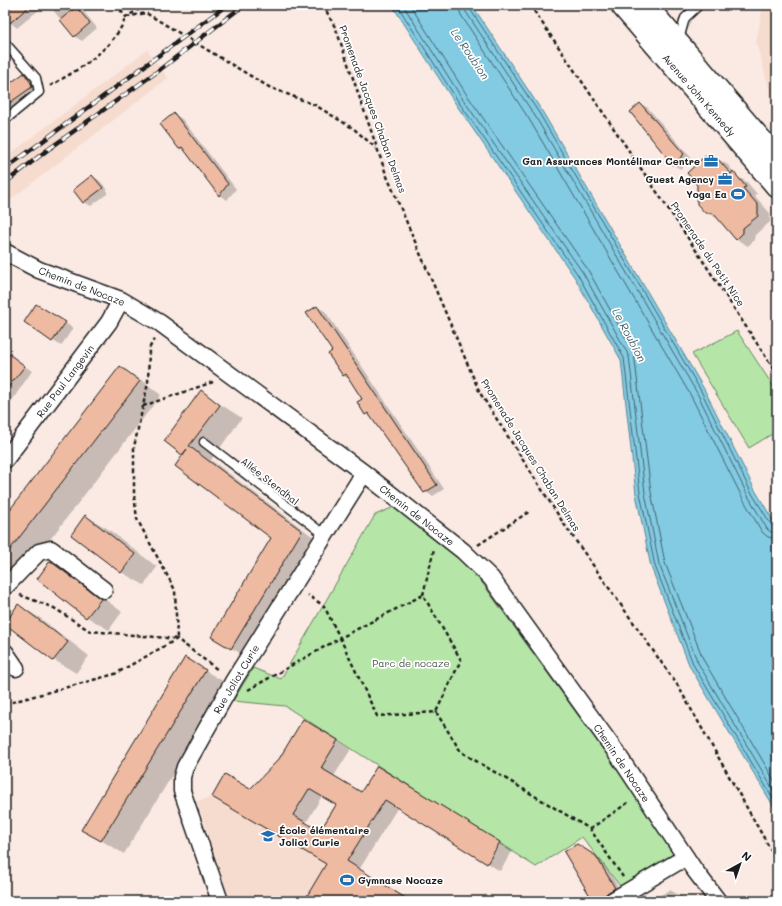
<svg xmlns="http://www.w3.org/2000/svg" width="782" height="906" font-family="Mali,sans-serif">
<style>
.built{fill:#f6dccf}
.green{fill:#b5e6a7;stroke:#688162}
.water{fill:#82cbe3;stroke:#598593}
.shadow{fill:#0003;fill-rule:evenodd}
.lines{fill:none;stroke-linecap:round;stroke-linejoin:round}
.shore{stroke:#45626c;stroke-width:1}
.building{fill:#eebaa1;stroke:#1c1c1c;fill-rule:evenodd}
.service-casing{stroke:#1c1c1c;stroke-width:11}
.minor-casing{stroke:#1c1c1c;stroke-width:19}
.secondary-casing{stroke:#1c1c1c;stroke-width:25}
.path{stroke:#1c1c1c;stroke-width:2.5;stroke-dasharray:4 3;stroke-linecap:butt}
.service{stroke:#fff;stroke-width:8}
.minor{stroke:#fff;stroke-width:16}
.secondary{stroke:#fff;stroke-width:22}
.rail-casing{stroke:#1c1c1c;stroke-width:4.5}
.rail{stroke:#fff;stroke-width:3;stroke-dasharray:9;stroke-linecap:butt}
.labels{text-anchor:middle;stroke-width:3.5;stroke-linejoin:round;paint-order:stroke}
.street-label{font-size:10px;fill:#1c1c1c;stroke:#fff}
.poi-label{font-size:10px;font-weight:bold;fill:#1c1c1c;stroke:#fff;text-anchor:end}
.park-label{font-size:10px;fill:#4a5946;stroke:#fff}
.water-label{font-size:11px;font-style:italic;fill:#45626c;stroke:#fff}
</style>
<rect width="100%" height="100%" fill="#faeae3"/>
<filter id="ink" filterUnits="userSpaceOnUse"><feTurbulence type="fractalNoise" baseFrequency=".025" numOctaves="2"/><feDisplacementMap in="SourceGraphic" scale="8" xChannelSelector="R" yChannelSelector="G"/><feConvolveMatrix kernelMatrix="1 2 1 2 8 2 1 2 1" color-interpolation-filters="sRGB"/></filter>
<g filter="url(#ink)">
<!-- built -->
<path class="built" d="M763 5H777V115L756 43Z
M147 50 168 78 5 204V158Z
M225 774 332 838 335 834 322 826 335 804 360 792 367 783 326 864 304 901H230L197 801 212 797Z"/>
<!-- green -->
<path class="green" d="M737 331 777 392V431L749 448 692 354Z
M394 507 470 566 677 852 620 886 582 837 536 867 285 706 233 701 253 668 281 679 375 515Z"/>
<!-- water -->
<path class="water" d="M392 5H472L542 111 704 389 755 490 777 527V812L690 667 651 567 636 494 621 360 575 278 453 100Z"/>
<!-- shadow -->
<path class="shadow" d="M5 5H37L40 9 17 28 5 18Z
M49 5H92L84 12 97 28 82 41 74 36Z
M24 74 32 79 39 88 5 116V88Z
M641 104 648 108 692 159 681 169 673 165Z
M174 114 182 119 236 189 227 200 219 195 188 153 179 148Z
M716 158 728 165 738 177 747 182 757 194 754 195 770 213V222L755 235 754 240 748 246 736 239 719 219 705 212Z
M92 176 99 180 107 189V194L91 206 84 202Z
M317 307 325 311 444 489 433 496 425 492 374 419 366 414 364 399 351 380 344 376 329 354 333 351Z
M44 310 73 328 61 346 25 322Z
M7 354 32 371 11 402 5 399V356Z
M121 368 143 381 161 395 22 576 5 567V517Z
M201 392 242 418 211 460 324 545 254 661 212 637 273 537 184 455 165 441Z
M86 516 108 529 157 567 144 585 121 572Z
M51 562 73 575 122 612 109 630 87 617Z
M18 605 40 618 89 656 76 673 54 660 5 622Z
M185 659 228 684 124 854 82 829Z
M317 728 351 749 334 776 362 793 390 775 513 850 500 871 398 807 359 870 410 901H305L327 864 251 790ZM322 796 337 804 320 832 306 823Z
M584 849 601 860 619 888 599 901Z
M670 890 682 897 683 901H633L644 894 653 899Z"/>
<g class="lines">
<!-- shore -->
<path class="shore" d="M397 5 456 98 578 275 624 358 640 493 655 566 694 666 777 805
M403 5 460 95 583 273 629 356 645 493 659 564 698 663 777 796
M410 5 465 92 588 270 634 353 651 492 665 563 704 661 777 785
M458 5 461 15 529 119 691 396 742 497 762 532 768 537 777 539
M464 5 466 12 535 116 697 393 747 494 767 529 771 532 777 533
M469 5 470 9 539 113 701 391 751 492 772 526 777 528"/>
</g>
<!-- building -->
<path class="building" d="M5 5H31L5 27Z
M76 7 90 23 74 37 60 20Z
M24 73 31 83 32 87 5 106V87Z
M640 103 684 154 673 165 630 112Z
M174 113 228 184 219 196 182 147 179 149 160 124Z
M705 156 716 157 731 174 733 171 746 187 743 188 758 205V216L743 228V233L736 240 713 213H705L697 204V185L687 173Z
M92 175 103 188 83 203 73 190Z
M36 304 66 322 52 342 24 322Z
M317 306 437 485 424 493 368 413 365 415 357 402 362 399 346 374 343 376 328 354 332 351 306 313Z
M5 351 25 366 5 391Z
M120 366 140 381 5 556V516Z
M201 390 220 405 189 446 302 531 231 649 211 637 271 538 175 466 187 449 182 455 164 441Z
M85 515 135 554 121 573 71 535Z
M50 561 101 599 86 618 37 579Z
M18 604 68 642 53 661 5 624Z
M185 657 206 670 101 841 81 830Z
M303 719 338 740 321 768 361 792 377 766 500 842 487 864 385 800 347 861 410 901H304L326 864 212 797 225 774 250 789 279 759ZM309 789 336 805 320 831 293 815Z
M577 844 596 856 615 888 607 893 603 901H593L564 852Z"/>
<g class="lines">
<defs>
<path id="service" d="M676 39 680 36 685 18 699 5
M5 43 36 78 39 92 5 120
M204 442 325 535"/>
<path id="minor" d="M5 252 39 270 121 300 160 323 364 473 463 551 491 578 616 752 693 868 718 901
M5 460 109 322 121 300
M5 587 39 552 51 549 104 590
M5 652 16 668
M220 901 182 791V777L185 767 234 680 364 473
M612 901 686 857"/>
<path id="secondary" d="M622 5 777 186
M645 5 777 159"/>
</defs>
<!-- service casing -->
<use href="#service" class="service-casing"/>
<!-- minor casing -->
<use href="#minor" class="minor-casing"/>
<!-- secondary casing -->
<use href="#secondary" class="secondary-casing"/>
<!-- path -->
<path class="path" d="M116 5 126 17 146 5
M323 5 336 29 386 174 480 393 564 524 678 686 777 861
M530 5 682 229 777 374
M50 86C79 69 113 50 126 17L146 13 269 87 315 105 354 129 376 148
M143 406 213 382
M478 545 530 511
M20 595 54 608 90 631 177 639 175 590 137 519 134 494V447L148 383 149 349 154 339
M423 595 434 549
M248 690 340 638 377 716 436 712 461 660 423 595 340 638 324 606 308 595
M5 704 115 674 177 639 218 670
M436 712 461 752 590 829 623 877
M590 829 629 802"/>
<!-- service -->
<use href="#service" class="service"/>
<!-- minor -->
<use href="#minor" class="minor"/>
<!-- secondary -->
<use href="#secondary" class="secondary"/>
<defs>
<path id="rail" d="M5 169 227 5
M5 183 46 151 158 71 244 5"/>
</defs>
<!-- rail casing -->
<use href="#rail" class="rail-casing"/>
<!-- rail -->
<use href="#rail" class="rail"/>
</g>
</g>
<!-- icons -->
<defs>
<symbol id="office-bare" viewBox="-9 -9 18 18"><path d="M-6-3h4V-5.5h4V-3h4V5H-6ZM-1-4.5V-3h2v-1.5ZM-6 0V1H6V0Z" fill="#1f6fb2" stroke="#fff" stroke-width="2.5" paint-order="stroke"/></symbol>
<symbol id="stadium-bare" viewBox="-9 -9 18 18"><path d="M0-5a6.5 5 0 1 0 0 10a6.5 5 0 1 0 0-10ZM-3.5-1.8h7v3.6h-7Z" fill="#1f6fb2" stroke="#fff" stroke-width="2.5" paint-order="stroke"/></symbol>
<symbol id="school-bare" viewBox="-9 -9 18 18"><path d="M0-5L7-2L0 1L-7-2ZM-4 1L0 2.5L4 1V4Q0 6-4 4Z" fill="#1f6fb2" stroke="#fff" stroke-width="2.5" paint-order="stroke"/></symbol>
</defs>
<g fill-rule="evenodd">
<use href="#office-bare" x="701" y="151" width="20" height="20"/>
<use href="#office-bare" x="715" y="169" width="20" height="20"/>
<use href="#stadium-bare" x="728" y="184" width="20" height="20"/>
<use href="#school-bare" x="258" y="826" width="20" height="20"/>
<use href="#stadium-bare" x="337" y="870" width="20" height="20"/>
</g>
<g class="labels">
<!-- street labels -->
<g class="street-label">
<text transform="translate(699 95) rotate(49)" y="4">Avenue John Kennedy</text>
<text transform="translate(373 109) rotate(70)" y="4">Promenade Jacques Chaban Delmas</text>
<text transform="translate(708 254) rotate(56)" y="4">Promenade du Petit Nice</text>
<text transform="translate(82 286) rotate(21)" y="4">Chemin de Nocaze</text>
<text transform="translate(65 381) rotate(-53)" y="4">Rue Paul Langevin</text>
<text transform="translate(531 455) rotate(58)" y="4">Promenade Jacques Chaban Delmas</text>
<text transform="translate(270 481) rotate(38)" y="4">Allée Stendhal</text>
<text transform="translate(417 515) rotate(38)" y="4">Chemin de Nocaze</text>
<text transform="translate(236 679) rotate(-59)" y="4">Rue Joliot Curie</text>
<text transform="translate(622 763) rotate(56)" y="4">Chemin de Nocaze</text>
</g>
<!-- poi labels -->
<g class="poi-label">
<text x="700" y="165">Gan Assurances Montélimar Centre</text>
<text x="714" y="183">Guest Agency</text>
<text x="727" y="198">Yoga Ea</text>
<text x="279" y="834" text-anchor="start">École élémentaire<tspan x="279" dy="12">Joliot Curie</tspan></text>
<text x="358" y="884" text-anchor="start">Gymnase Nocaze</text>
</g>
<!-- park labels -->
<g class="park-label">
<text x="411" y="667">Parc de nocaze</text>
</g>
<!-- water labels -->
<g class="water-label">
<text transform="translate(470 54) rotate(56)" y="4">Le Roubion</text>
<text transform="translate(629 335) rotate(62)" y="4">Le Roubion</text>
</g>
</g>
<!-- margin -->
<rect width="782" height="906" fill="none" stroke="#fff" stroke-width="20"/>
<rect x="10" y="10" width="762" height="886" fill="none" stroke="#1c1c1c" stroke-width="1.5" filter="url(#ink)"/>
<!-- north arrow -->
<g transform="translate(740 864) rotate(40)" stroke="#ffffff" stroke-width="3" paint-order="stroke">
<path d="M0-3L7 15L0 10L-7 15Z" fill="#1c1c1c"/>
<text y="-6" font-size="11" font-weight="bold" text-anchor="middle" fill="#1c1c1c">N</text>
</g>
</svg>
